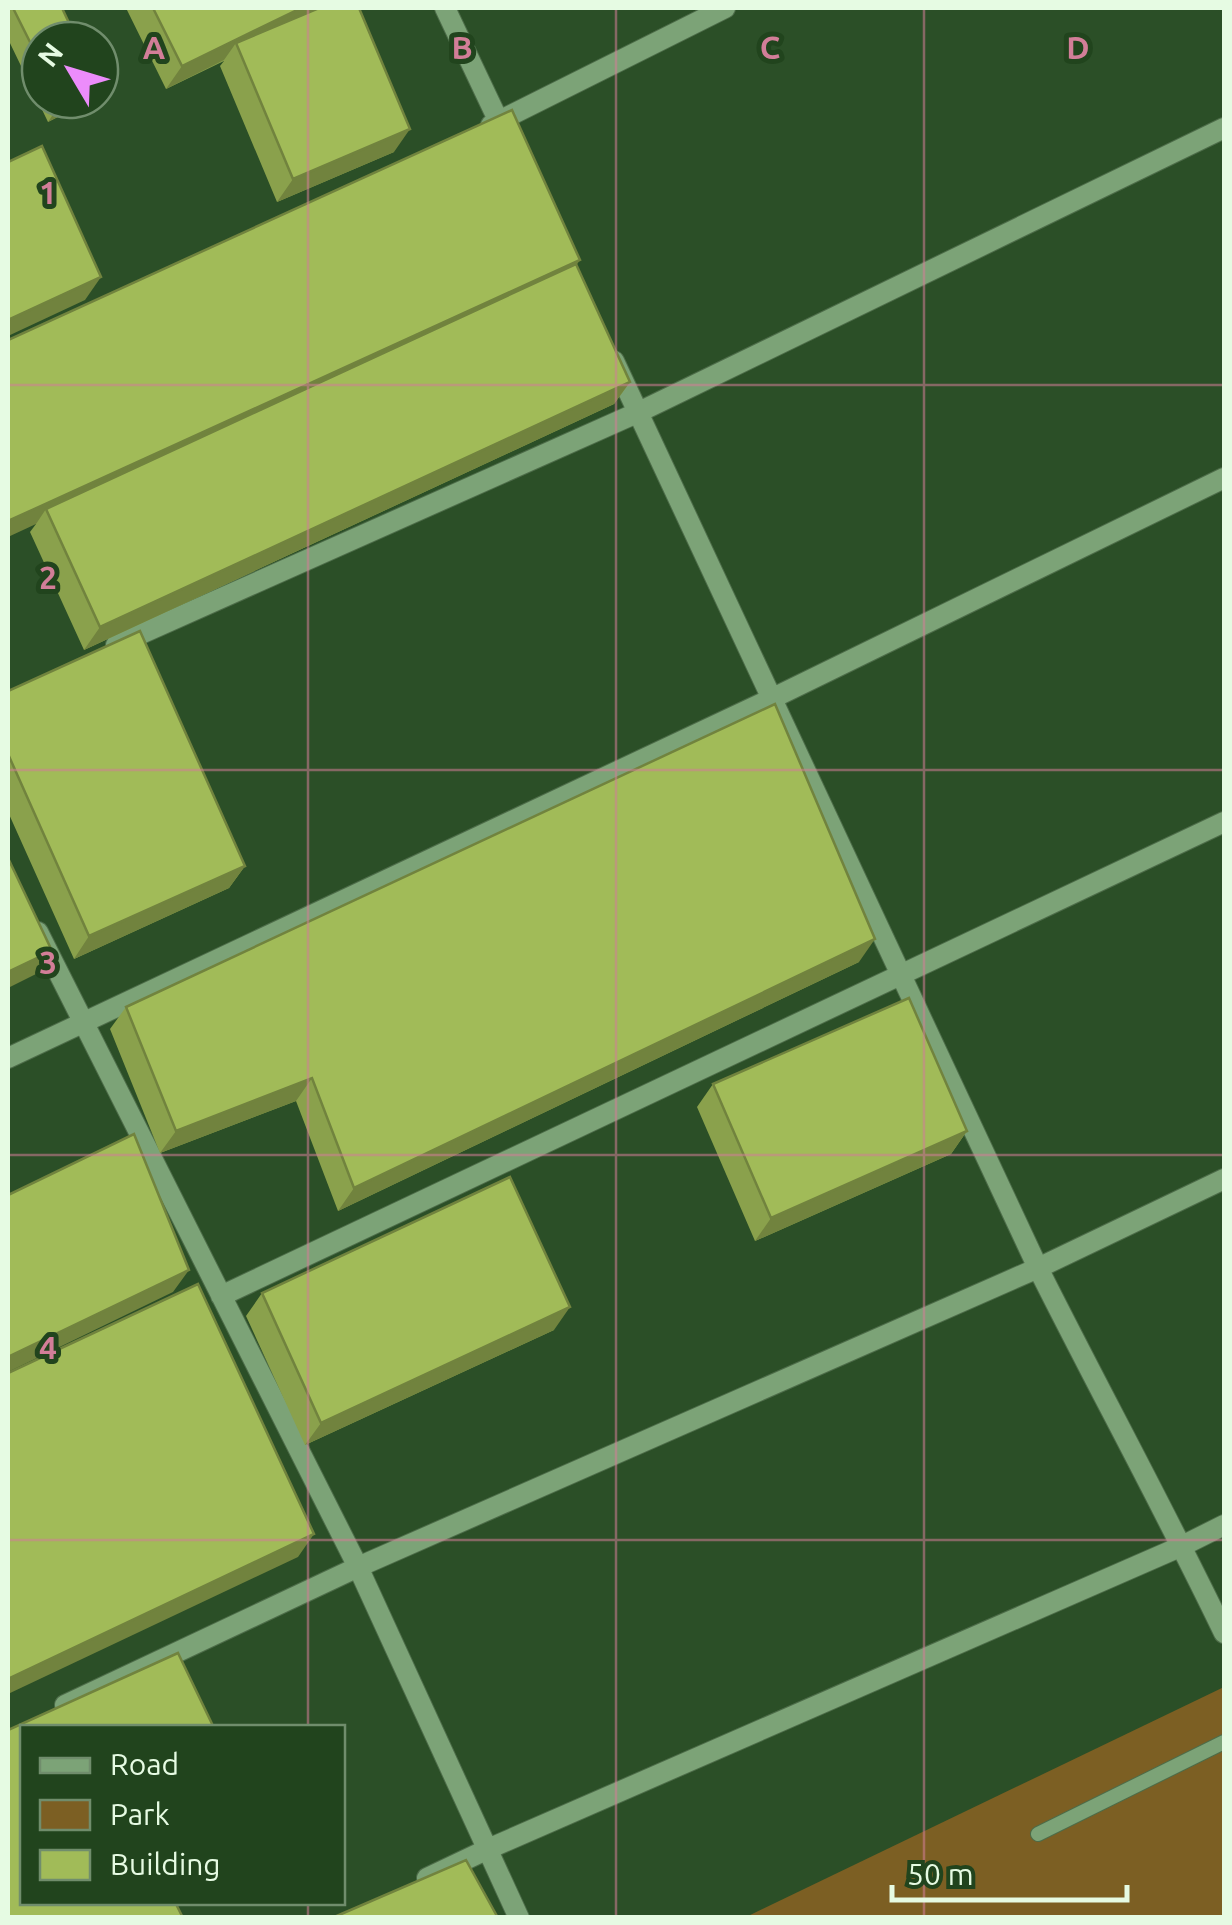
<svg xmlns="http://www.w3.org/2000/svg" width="1232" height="1925" font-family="Ubuntu,sans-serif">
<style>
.green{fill:#7c5f23}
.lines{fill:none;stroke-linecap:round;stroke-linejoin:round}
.service-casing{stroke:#4d6c49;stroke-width:16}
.minor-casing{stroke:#4d6c49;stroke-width:22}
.service{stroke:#7ca377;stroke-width:14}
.minor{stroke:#7ca377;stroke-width:20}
.wall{fill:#8aa14c}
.shaded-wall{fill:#71833e}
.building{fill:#a1bb58;stroke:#71833e;stroke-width:2.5}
.grid{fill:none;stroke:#d27e98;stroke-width:2.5;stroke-opacity:0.55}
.grid-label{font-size:32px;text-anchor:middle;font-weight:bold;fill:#d27e98;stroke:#21441d;stroke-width:10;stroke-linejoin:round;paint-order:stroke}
</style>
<rect width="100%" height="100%" fill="#2b4f27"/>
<!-- green -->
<path class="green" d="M1224 1687V1917H746Z"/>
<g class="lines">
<defs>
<path id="service" d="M1038 1834 1224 1742"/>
<path id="minor" d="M445 8 508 141
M491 125 725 8
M614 361 1038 1268C1099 1390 1165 1510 1224 1633
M116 645 639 412 1224 128
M38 932 358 1567 519 1918
M8 1058 773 698 1224 478
M221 1296 1224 822
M65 1705 358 1567 1038 1268 1224 1179
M427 1878 488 1849 1182 1546 1224 1525"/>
</defs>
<!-- service casing -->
<use href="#service" class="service-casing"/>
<!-- minor casing -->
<use href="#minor" class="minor-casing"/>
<!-- service -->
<use href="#service" class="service"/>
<!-- minor -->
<use href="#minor" class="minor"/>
</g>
<!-- wall -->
<path class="wall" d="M8 8H62L40 40V100H88L87 102 48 122 8 39Z
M126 8H359L394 152 277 202 220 66 224 61 166 89Z
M576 265 630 382 614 404 84 650 30 532 36 524 8 340Z
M8 691 245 866 229 888 74 959 8 812Z
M859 962 338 1211 296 1101 160 1153 110 1029 126 1007Z
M713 1084 967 1131 951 1154 755 1241 697 1107Z
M262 1293 554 1330 305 1445 246 1316Z"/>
<!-- shaded-wall -->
<path class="shaded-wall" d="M301 8H332L236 43 224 60 166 89 182 66Z
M68 100H88L87 102 48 122 60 104Z
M410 129 394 152 277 202 293 179Z
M580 260 564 283 46 509 36 524 8 537V521Z
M101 277 85 300 8 336V320Z
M630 382 614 404 84 650 100 627Z
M245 866 229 888 74 959 89 936Z
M875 939 859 962 338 1211 354 1188Z
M52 951 36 974 8 988V972Z
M312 1078 296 1101 160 1153 176 1131Z
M967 1131 951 1154 755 1241 771 1218Z
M189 1270 173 1292 8 1372V1357Z
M570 1307 554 1330 305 1445 321 1423Z
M314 1534 298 1557 8 1694V1679Z"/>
<!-- building -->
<path class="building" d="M13 8H62L77 40H40V62Z
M153 8H301L182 66Z
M319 8H359L410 129 293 179 236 43Z
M512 110 580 260 8 521V340Z
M42 146 101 277 8 320V162Z
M576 264 630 382 100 627 46 509Z
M140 631 245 866 89 936 8 754V691Z
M775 704 875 939 354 1188 312 1078 176 1131 126 1007Z
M8 858 52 951 8 972Z
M909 998 967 1131 771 1218 713 1084Z
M134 1134 189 1270 8 1357V1195Z
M510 1177 570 1307 321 1423 262 1293Z
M198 1284 314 1534 8 1679V1373Z
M178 1653 214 1728H22V1902H175L183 1918H8V1730Z
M466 1860 498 1918H332Z"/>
<!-- grid -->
<path class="grid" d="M308 8V1728M616 8V1918M924 8V1918M8 385H1224M8 770H1224M8 1155H1224M8 1540H1224M308 1902V1918"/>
<g class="grid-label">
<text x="154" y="59">A</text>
<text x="462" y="59">B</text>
<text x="770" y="59">C</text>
<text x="1078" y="59">D</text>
<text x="48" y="204">1</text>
<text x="48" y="589">2</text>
<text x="48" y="974">3</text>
<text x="48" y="1359">4</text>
</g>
<!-- border -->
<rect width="1232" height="1925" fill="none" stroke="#e6fbe3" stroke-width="20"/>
<!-- legend -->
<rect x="20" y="1725" width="325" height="180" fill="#21441d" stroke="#708d6c" stroke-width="2.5"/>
<rect x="40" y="1758" width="50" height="15" fill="#7ca377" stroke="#708d6c" stroke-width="2.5"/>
<text x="110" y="1775" font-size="30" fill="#e6fbe3">Road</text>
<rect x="40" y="1800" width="50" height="30" fill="#7c5f23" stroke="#708d6c" stroke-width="2.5"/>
<text x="110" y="1825" font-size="30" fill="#e6fbe3">Park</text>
<rect x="40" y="1850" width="50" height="30" fill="#a1bb58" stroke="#708d6c" stroke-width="2.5"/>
<text x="110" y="1875" font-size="30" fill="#e6fbe3">Building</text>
<!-- north arrow -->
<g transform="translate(70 70) rotate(308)"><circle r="48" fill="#21441d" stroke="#708d6c" stroke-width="2.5"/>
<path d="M0-8L18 38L0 25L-18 38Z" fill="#ec8cfb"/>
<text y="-15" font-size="28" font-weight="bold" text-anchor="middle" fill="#e6fbe3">N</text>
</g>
<!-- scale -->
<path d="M892 1885v15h235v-15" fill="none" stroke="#e6fbe3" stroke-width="5"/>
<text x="907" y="1885" font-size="30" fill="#e6fbe3" stroke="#21441d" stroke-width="8" paint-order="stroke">50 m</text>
</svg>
